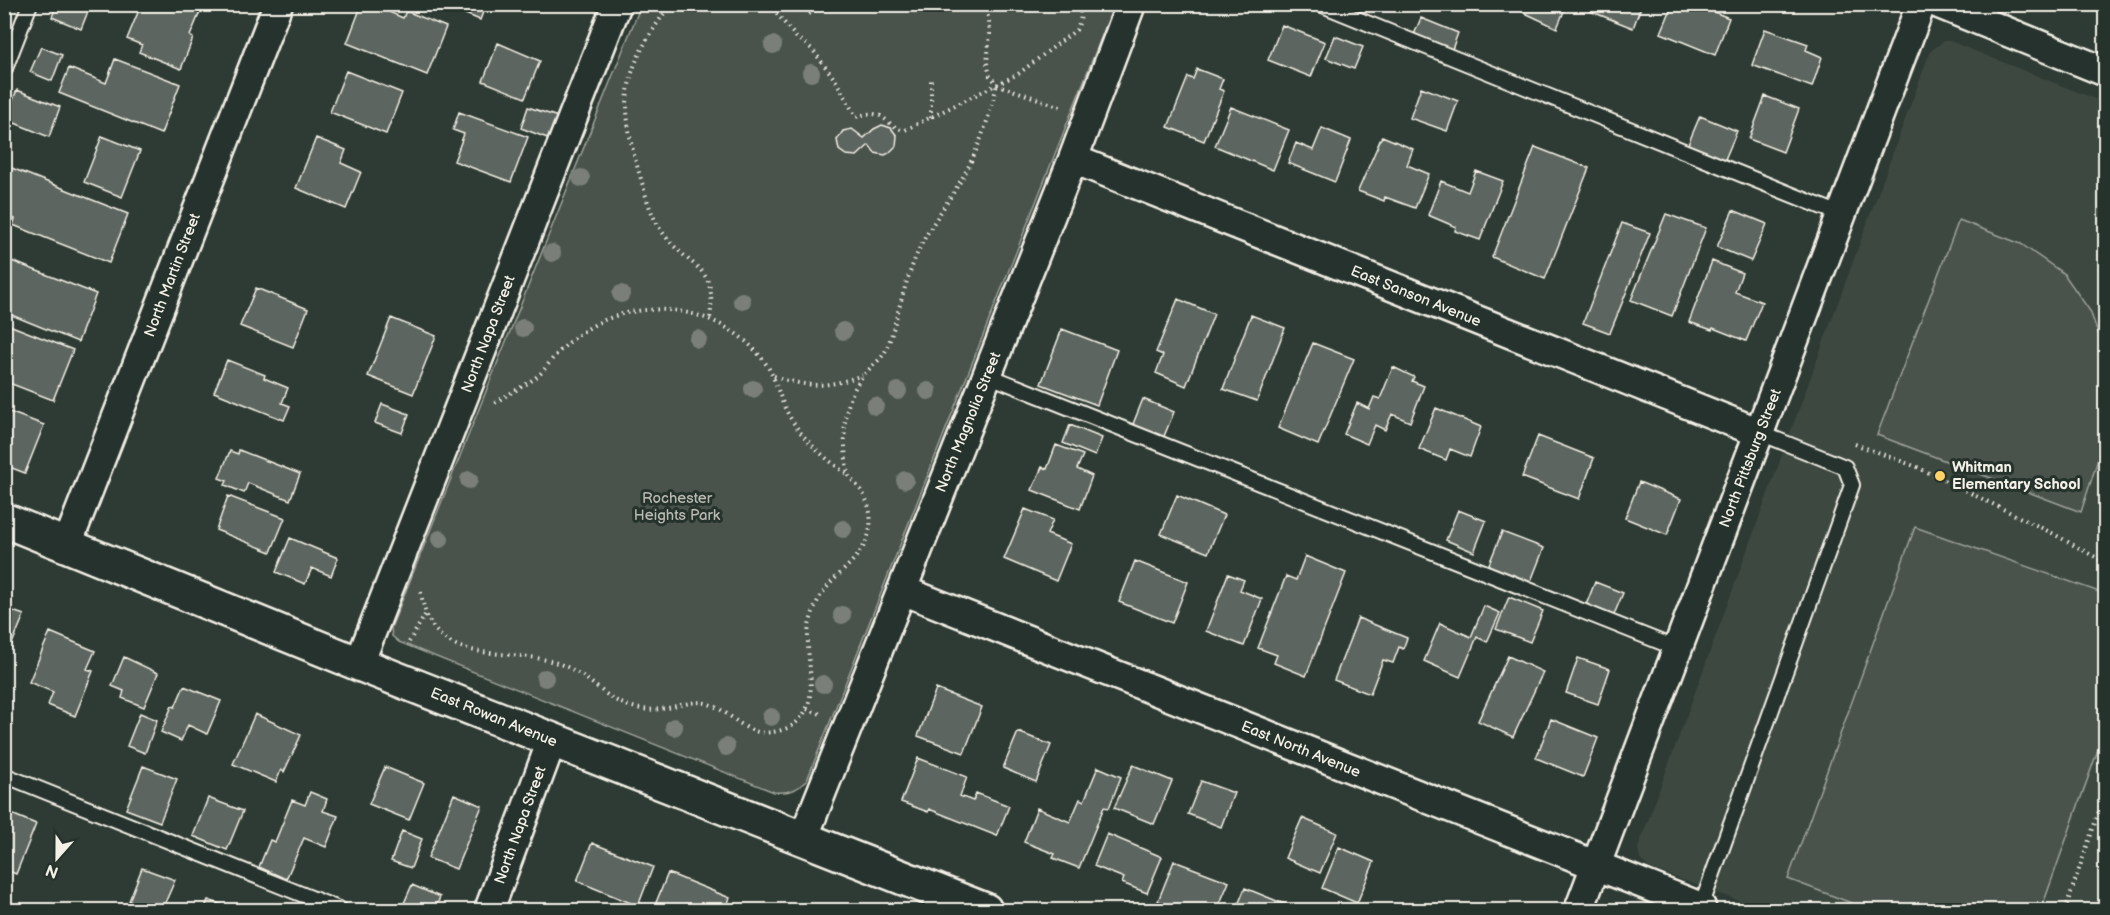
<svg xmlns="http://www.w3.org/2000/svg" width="2110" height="915" font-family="'Balsamiq Sans',sans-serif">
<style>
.built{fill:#3c4841}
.green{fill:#48524c;stroke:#9ea29a;stroke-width:1.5}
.building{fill:#5c655e;stroke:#f4f1e8;stroke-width:1.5}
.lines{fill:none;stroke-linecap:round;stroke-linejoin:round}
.service-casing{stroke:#f4f1e8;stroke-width:18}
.minor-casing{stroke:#f4f1e8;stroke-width:33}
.tertiary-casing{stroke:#f4f1e8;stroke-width:38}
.path{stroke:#f4f1e8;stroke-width:4;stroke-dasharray:1.5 4.5;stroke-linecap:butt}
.service{stroke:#26332d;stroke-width:14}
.minor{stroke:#26332d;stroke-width:28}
.tertiary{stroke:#26332d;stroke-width:33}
.tree{fill:#7a8079}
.poi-dot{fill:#ffd166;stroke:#26332d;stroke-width:2}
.labels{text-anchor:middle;stroke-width:6;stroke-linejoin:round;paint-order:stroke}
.street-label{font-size:15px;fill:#f4f1e8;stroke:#26332d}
.poi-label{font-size:15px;font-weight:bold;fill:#f4f1e8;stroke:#26332d;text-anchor:start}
.park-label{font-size:15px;fill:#b8b9b1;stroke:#26332d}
</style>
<rect width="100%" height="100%" fill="#2e3b34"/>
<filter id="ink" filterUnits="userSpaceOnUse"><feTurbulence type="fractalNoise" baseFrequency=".0167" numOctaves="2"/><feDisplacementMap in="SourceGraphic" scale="12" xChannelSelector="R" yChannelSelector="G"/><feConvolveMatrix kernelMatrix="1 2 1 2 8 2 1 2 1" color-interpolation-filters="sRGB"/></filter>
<g filter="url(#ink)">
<!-- built -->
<path class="built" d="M1944 41H1950L2105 103V910H1765L1650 868 1640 860 1638 848 1927 60 1932 50Z"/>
<!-- green -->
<path class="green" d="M641 5H1114L807 780C796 791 789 793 774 792L399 642 392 636 391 628Z
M1959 220 2021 244 2064 274 2090 311 2104 349 2105 423 2102 447 2081 512 1877 435Z
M1915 527 2105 594V730L2041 910H1870L1788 879Z"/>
<!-- building -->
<path class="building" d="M57 4H91L81 29 52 17Z
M156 4H195L202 7 190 36 193 38 181 69 139 52 142 45 127 39 141 5 154 9Z
M362 4H371L403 18 406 11 446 27 427 75 347 43Z
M461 4H486L480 20 458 11Z
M1526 4H1567L1557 28 1523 12Z
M1593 4H1642L1633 28 1590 11Z
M1673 4H1694L1729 18 1715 55 1661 33Z
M1421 18 1458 33 1451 52 1413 37Z
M1282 25 1325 42 1311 77 1268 60Z
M1765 29 1808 44 1806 50 1822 57 1812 87 1752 65Z
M1335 36 1363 47 1354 69 1326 58Z
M498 43 540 61 525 98 483 81Z
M41 47 62 55 52 81 30 72Z
M115 59 180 84 161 134 59 93 69 68 106 83Z
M1197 69 1223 79 1219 89 1224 91 1204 141 1168 127 1188 77 1193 79Z
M346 71 402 93 386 134 330 112Z
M1421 87 1458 101 1447 131 1410 118Z
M17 90 60 107 49 137 5 119Z
M1765 96 1799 109 1783 152 1749 139Z
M528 107 558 117 550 139 521 128Z
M1231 107 1289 130 1273 170 1215 146Z
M459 112 528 137 511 182 454 161 464 134 453 130Z
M1700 116 1737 131 1723 164 1686 149Z
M882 125 891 128 897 136 896 146 889 153 885 155 875 153 869 145 857 156 846 155 839 150 837 140 843 131 852 129 864 138 874 129Z
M1322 128 1351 140 1335 182 1288 163 1296 143 1313 150Z
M102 136 140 151 122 197 84 182Z
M1382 136 1413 149 1407 165 1429 174 1415 208 1385 197 1384 201 1358 191Z
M316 138 346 150 341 163 361 172 346 209 296 188Z
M1535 147 1589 168 1545 279 1492 257Z
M4 165 128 214 109 263 13 225 15 219 4 215Z
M1476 171 1503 181 1480 240 1455 231 1456 227 1428 215 1441 181 1468 192Z
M1733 210 1767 224 1751 261 1717 247Z
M1666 214 1706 228 1672 316 1631 300Z
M1622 223 1650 233 1610 333 1583 323Z
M4 258 96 294 78 342 4 312Z
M1712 261 1742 273 1735 292 1762 302 1746 341 1713 328 1712 330 1689 322Z
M256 288 308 309 293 347 240 326Z
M1178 299 1214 314 1186 386 1156 373 1163 355 1156 352Z
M1251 315 1285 328 1257 401 1223 389Z
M391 318 436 336 413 394 368 376Z
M4 323 73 350 53 400 4 381Z
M1062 329 1117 350 1097 405 1041 384Z
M1313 343 1354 359 1318 445 1278 428Z
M227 360 265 375 264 378 288 388 282 403 290 406 284 420 214 392Z
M1393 367 1414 377 1412 381 1424 386 1410 422 1392 414 1385 430 1375 425 1367 444 1344 434 1357 403 1369 409 1374 397 1380 399Z
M1143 399 1174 412 1162 441 1131 429Z
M382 404 409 414 402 433 375 423Z
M1436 408 1481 427 1470 457 1450 449 1446 460 1419 449Z
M4 410 44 425 25 473 4 465Z
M1070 425 1102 438 1095 456 1063 443Z
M1538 436 1594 458 1579 499 1522 477Z
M1056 445 1083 455 1077 469 1092 476 1080 509 1032 490 1042 467 1047 469Z
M239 450 300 474 290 500 248 483 244 493 225 485 227 481 219 478 230 451 238 454Z
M1639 482 1681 499 1667 535 1625 518Z
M1177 495 1224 515 1208 553 1161 534Z
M228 496 285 518 271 552 216 530Z
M1025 509 1053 520 1047 534 1071 544 1056 581 1004 559Z
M1458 510 1486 521 1474 552 1446 540Z
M1502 532 1544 548 1529 586 1487 569Z
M290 538 338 558 331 576 312 568 305 584 276 572Z
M1305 556 1346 573 1306 676 1274 663 1277 655 1258 648 1286 576 1296 580Z
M1135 561 1188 582 1172 623 1119 602Z
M1228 574 1244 580 1240 590 1262 599 1244 646 1206 631Z
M1595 582 1623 593 1613 617 1586 605Z
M1509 597 1543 611 1530 642 1496 629Z
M1484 606 1500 613 1487 642 1477 637 1460 677 1424 661 1440 623 1471 637Z
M4 608 24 615 9 651 4 649Z
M1358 618 1407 638 1403 649 1399 647 1393 663 1383 660 1370 694 1334 680Z
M50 632 95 651 87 669 93 671 75 716 48 705 53 692 29 682Z
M1508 656 1543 672 1513 737 1478 721Z
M124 657 158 673 144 707 122 698 124 691 112 686Z
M1578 658 1610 669 1598 704 1566 693Z
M184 686 221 701 207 734 188 725 181 741 161 732 172 706 175 707Z
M936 689 982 707 964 753 918 736Z
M140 713 157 720 145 753 127 746Z
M255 714 301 735 284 772 281 770 276 782 233 764Z
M1551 719 1598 738 1583 777 1536 758Z
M1018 732 1051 745 1036 782 1003 768Z
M918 758 967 777 960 796 973 801 976 793 1009 806 997 836 929 809 928 812 901 802Z
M1133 765 1172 781 1154 824 1114 808Z
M143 766 177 779 160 822 126 809Z
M385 767 424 783 409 820 369 804Z
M1098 767 1121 777 1109 808 1104 807 1079 868 1053 858 1055 854 1024 842 1037 808 1070 822 1080 799 1084 801Z
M1201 781 1234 793 1221 827 1188 814Z
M310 792 327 799 323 811 338 816 326 847 304 838 286 879 259 867 270 840 275 842 292 800 305 805Z
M454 794 482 806 456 869 428 858Z
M208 798 243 811 227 850 193 836Z
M4 811 36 824 16 874 4 869Z
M1302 818 1337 833 1320 873 1285 858Z
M402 831 422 839 411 868 391 861Z
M1107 834 1162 857 1147 893 1122 883 1124 878 1094 866Z
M592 843 653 867 638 906 577 881Z
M1339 847 1374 862 1357 903 1322 888Z
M1174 861 1229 882 1217 910H1197L1186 906 1182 910 1158 901Z
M142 868 175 880 162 910H152L129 901Z
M668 873 730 898 725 910H653Z
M412 885 440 897 435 910H401Z
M1245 888 1299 910H1236Z
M208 900 238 910H204Z"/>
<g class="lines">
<defs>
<path id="service" d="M1320 4 1842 215
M4 71 30 4
M987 375 1678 649
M4 775 341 910
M1701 907 1852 485 1845 467 1760 433"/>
<path id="minor" d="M1939 4 2106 72
M1073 159 1760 433
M67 545 278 4
M902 590 1701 907
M359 664 617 4
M803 839 1073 159 1131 4
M489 910 552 740
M1579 910 1921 4"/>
<path id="tertiary" d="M4 520 359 664 985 910"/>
</defs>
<!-- service casing -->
<use href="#service" class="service-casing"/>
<!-- minor casing -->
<use href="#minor" class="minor-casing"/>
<!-- tertiary casing -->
<use href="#tertiary" class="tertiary-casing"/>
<!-- path -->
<path class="path" d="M671 4C622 70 617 101 641 179 647 200 652 220 666 237 694 272 717 265 710 319
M769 4 796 37 812 49 836 81 856 117C886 106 884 127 905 130L1018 74 1076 30C1081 20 1083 14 1077 4
M984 4 989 20 990 34 987 63 990 76 998 85 1061 107
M809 14 823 4
M931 118V79
M774 376C808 388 828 388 862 375
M495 403C510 392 527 386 541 373 546 368 550 361 555 356 569 341 588 326 607 319 662 297 732 314 766 364 775 377 778 392 784 406 798 436 822 456 848 475
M1855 444 1917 467 2052 533 2106 563
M421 592C432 677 514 640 569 668 588 677 602 694 621 703 633 708 647 711 660 709 675 708 691 700 705 703 731 709 743 737 772 732 779 731 787 729 793 725 826 702 801 654 810 622 813 611 817 600 824 591 840 570 867 555 870 527 872 514 868 500 860 489 857 485 852 481 849 476 845 467 844 430 845 419 848 404 852 390 862 377 869 368 879 362 885 352 890 342 893 330 896 319 902 297 908 275 917 254 929 226 949 202 964 175 980 146 990 115 997 84
M409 642 425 615
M807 709 821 714
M2065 910 2106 791"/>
<!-- service -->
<use href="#service" class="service"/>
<!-- minor -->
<use href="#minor" class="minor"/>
<!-- tertiary -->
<use href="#tertiary" class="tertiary"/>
</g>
<!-- trees -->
<g class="tree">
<circle cx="773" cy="45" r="9"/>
<circle cx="811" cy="73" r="9"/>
<circle cx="581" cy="178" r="9"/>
<circle cx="552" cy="253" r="9"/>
<circle cx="621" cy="294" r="9"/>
<circle cx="742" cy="301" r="9"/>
<circle cx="523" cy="328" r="9"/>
<circle cx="843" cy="331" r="9"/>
<circle cx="698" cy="339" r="9"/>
<circle cx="753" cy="389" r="9"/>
<circle cx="898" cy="391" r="9"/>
<circle cx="928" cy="391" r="9"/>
<circle cx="875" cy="406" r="9"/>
<circle cx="469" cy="480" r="9"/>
<circle cx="905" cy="480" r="9"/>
<circle cx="843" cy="529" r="9"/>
<circle cx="440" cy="539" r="9"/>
<circle cx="842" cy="615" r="9"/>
<circle cx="545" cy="678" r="9"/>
<circle cx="823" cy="684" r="9"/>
<circle cx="771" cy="717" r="9"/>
<circle cx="674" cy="727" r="9"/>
<circle cx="726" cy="747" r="9"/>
</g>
</g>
<!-- markers -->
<circle class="poi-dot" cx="1940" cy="476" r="6"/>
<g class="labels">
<!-- street labels -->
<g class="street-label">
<text transform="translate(172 275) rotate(-69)" y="5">North Martin Street</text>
<text transform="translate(1416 296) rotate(22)" y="5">East Sanson Avenue</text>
<text transform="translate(488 334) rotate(-69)" y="5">North Napa Street</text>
<text transform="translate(968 422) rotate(-68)" y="5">North Magnolia Street</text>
<text transform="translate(1750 458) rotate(-69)" y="5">North Pittsburg Street</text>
<text transform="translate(494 717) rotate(22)" y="5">East Rowan Avenue</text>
<text transform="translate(1301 749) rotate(22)" y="5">East North Avenue</text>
<text transform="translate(520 825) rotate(-70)" y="5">North Napa Street</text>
</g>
<!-- poi labels -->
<g class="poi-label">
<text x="1952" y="472">Whitman<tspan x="1952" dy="17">Elementary School</tspan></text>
</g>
<!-- park labels -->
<g class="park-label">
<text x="677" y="503">Rochester<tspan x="677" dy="17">Heights Park</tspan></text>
</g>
</g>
<!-- margin -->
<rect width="2110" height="915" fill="none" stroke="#26332d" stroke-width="24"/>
<rect x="12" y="12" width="2086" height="891" fill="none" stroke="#f4f1e8" stroke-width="2" filter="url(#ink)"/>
<!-- north arrow -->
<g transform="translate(57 858) rotate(201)" stroke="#26332d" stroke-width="4.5" paint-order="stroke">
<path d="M0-4.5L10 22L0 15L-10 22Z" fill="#f4f1e8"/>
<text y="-9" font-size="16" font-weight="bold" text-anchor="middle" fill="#f4f1e8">N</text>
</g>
</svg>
